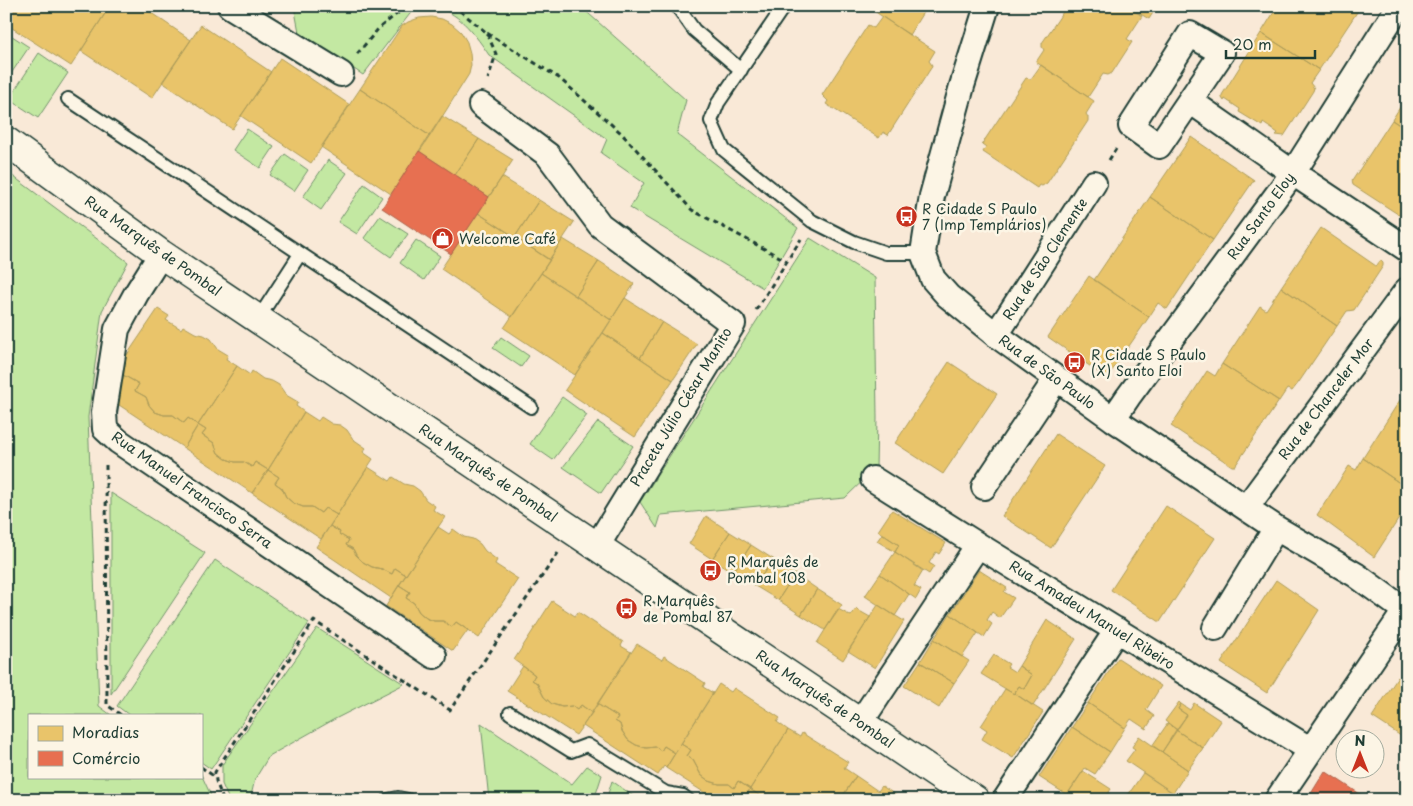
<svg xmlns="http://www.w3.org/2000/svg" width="1413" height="806" font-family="'Playpen Sans',sans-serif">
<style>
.green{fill:#c3e8a2;stroke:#71926b}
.homes{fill:#e9c46a;stroke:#ac9c5a}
.shops{fill:#e76f51;stroke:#ab6048}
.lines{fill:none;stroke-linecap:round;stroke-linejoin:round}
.lane-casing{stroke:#1f3d34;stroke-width:16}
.street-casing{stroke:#1f3d34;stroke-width:28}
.secondary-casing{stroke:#1f3d34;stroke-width:31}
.path{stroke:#1f3d34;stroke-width:3;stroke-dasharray:5 4;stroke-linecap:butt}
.lane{stroke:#fcf5e5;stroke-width:12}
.street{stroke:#fcf5e5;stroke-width:24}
.secondary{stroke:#fcf5e5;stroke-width:28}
.labels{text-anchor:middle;stroke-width:5;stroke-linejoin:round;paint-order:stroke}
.poi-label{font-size:14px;fill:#1f3d34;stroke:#fcf5e5;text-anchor:start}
.street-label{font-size:14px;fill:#1f3d34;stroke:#fcf5e5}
</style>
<rect width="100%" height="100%" fill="#f9e9d7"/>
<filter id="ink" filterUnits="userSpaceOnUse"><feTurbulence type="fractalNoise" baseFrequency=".02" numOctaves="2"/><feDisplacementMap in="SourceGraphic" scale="10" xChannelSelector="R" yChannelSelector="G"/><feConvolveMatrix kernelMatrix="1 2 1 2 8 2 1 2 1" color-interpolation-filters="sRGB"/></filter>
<g filter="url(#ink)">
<!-- green -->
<path class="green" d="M294 6H416L363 75 299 32Z
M418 6H580L686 100 677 134 798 228 763 288 630 208 644 183 601 153 607 139 489 55C476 36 461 14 438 8 432 7 425 7 418 6Z
M6 32 29 47 6 81Z
M39 53 68 73 38 118 9 99Z
M247 129 274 147 260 168 233 150Z
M285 154 308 170 294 191 270 175Z
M328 160 347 173 321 210 303 197Z
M6 171 128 262 102 311 88 417 99 706 111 715H29V777H201V774L213 800H6Z
M364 184 382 197 357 234 338 222Z
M380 216 408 234 391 257 364 238Z
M810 238 875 278 877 418 876 468 845 498 661 515 657 528 640 502Z
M416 240 440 256 424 280 400 263Z
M501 337 529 356 521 367 493 348Z
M562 397 587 415 553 460 530 444Z
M598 422 633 446 601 493 563 467Z
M111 493 205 553 111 694Z
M215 560 309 623 211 769 201 762V715H129L117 706Z
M317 628 404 684 333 720 269 756 255 779 250 800H229L222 784V765Z
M481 723 572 784 587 766 602 775 594 800H489Z
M612 781 639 800H606Z"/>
<!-- homes -->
<path class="homes" d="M6 6H110L71 66 6 24Z
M110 6H141L191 40 152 98 81 51Z
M867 6H927L909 35Z
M1067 6H1127L1142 16 1127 39 1132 42 1112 73 1108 75 1103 74 1088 97 1036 62 1044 50 1042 47V43Z
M1127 6H1166L1164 9 1156 8 1149 19Z
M1274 6H1361L1319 70 1261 33 1276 9Z
M431 17 442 19 452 24 461 32 467 42 470 53 471 65 469 74 430 136 360 89 402 26 408 22 419 18Z
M882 17 935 51 929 61 932 65 931 68 888 135 883 132 879 138 826 104 828 101 822 95 868 25 874 28Z
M201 25 271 72 232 129 162 82Z
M1261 33 1319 70 1310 83 1314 88 1313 91 1284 136 1276 135 1278 133 1263 123 1262 126 1239 112 1240 109 1225 99 1224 101 1222 98V95Z
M280 58 350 105 311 163 241 116Z
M1041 65 1094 101 1086 114 1088 117V121L1047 183 1042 186 1039 185 1037 188 983 152 986 147 982 144 1026 78 1031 79Z
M360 89 430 136 391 194 321 147Z
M1407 96V130L1392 120Z
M442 116 479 139 455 175 419 151Z
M1392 120 1407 130V220L1353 185 1352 181Z
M1191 137 1254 180 1213 240 1150 197Z
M479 139 513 160 489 197 455 175Z
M502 177 539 200 515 237 478 213Z
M1150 197 1213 240 1167 309 1158 303 1149 317 1094 280Z
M539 200 574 222 549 260 515 237Z
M478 213 550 260 512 317 441 269Z
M1321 228 1376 266 1381 260 1383 262V266L1354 310 1347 311 1337 326 1281 287Z
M563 239 599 261 576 296 541 273Z
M599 261 634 284 611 320 576 296Z
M541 273 611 320 575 375 504 328Z
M1089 276 1149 317 1107 378 1048 337Z
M1281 287 1337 326 1299 382 1292 391 1287 389 1279 401 1222 364 1260 306 1266 310Z
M625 298 662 322 640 358 603 333Z
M158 309 169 316 166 320 181 329 183 326 195 333 204 335 211 339 218 349 228 355 226 359 237 366 198 425 188 418 184 423 173 415H164L155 412 149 405 146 397 135 391 139 384 116 371Z
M662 322 697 344 673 380 640 358Z
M603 333 673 380 635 437 565 390Z
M949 362 997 394 943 474 895 443Z
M1222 364 1279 401 1235 466H1232L1171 426 1207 371 1215 376Z
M237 366 250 375 252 371 263 379 272 381 279 385 286 395 298 402 296 406 304 412 268 470 255 462 252 467 244 462H235L226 459 218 453 214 443 202 435 206 430 198 425Z
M123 375 139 384 135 391 146 397 149 405 155 412 164 415H173L184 423 188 418 198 425 184 448 116 403Z
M1400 400 1407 404V488L1363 458Z
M304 412 318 421 321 417 332 424 340 425 347 430 353 439 366 448 363 452 373 459 337 515 325 508 321 513 312 507H303L293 503 286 497 282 488 275 483 279 477 268 470Z
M198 425 206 430 202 435 214 443 218 453 226 459 235 462H244L252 467 255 462 268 470 252 493 184 448Z
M1056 434 1105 466 1051 548 1002 516Z
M1363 458 1407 488V506L1374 557 1317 515 1349 466 1356 470Z
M368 467 390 481 393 477 404 484 413 486 420 491 426 500 435 506 433 510 445 517 406 575 395 568 392 574 382 569 372 567 363 562 356 555 353 549 346 545 349 540 339 534 340 532 330 526Z
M268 470 279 477 275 483 282 488 286 497 293 503 303 507H312L321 513 325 508 337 515 321 539 252 493Z
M1166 506 1215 538 1160 622 1111 590Z
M892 510 946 543 939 554 936 552 929 563 934 566 929 574 895 552 899 545 878 531Z
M706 516 730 532 712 559 689 544Z
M330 526 340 532 339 534 349 540 346 545 353 549 356 555 363 562 372 567 382 569 392 574 395 568 406 575 391 598 316 547Z
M438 527 449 534 453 529 464 537 473 539 480 544 485 551 497 560 495 564 518 579 479 638 456 622 452 627 443 621H434L426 618 419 612 414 603 406 598 410 592 399 585Z
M730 532 751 545 733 572 712 559Z
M882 534 899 545 895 552 877 541Z
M751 545 773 559 755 586 733 572Z
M895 552 923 571 914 586 921 590 916 599 880 574Z
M773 559 795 574 778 600 755 586Z
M979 570 1007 588 1004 592 1014 598 1000 618 992 612 987 620 992 624 984 637 950 614Z
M795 574 817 589 801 615 778 600Z
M880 574 909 594 895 616 865 596Z
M1276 580 1319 610 1267 693 1221 663Z
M399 585 410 592 406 598 414 603 419 612 426 618 434 621H443L452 627 456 622 468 630 453 651 386 606Z
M817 589 842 605 825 630 801 615Z
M552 601 575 616 578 612 623 642 621 646 631 652 592 713 581 705 577 710 572 706 562 707 552 704 544 697 537 683 532 680 535 675 514 660Z
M878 605 904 621 875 668 848 651Z
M838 609 851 616 856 609 870 617 843 660 817 643Z
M950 614 978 633 962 657 934 639Z
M1047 620 1076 639 1033 706 1014 693 1019 686 1024 689 1032 675 1019 666Z
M934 639 969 661 954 683 920 662Z
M637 644 662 660 664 656 705 683 703 687 713 693 675 753 664 746 661 751 656 747 646 748 636 745 628 740 622 731 620 724 615 721 618 717 597 704Z
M994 655 1009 664 1007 667 1015 672 1019 666 1032 675 1024 689 1019 686 1014 694 981 674Z
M1118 658 1161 686 1146 710 1154 716 1146 729 1131 719 1125 728 1088 703Z
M920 662 954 683 939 708 904 686Z
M523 666 535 675 532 680 537 683 544 697 552 704 562 707 572 706 577 710 581 705 592 713 576 735 507 691Z
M1398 677 1405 681 1407 678V740L1372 717Z
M719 684 731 692 734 688 780 718 777 722 788 730 750 789 738 781 734 788 729 784H719L709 781 701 775 693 760 687 756 691 750 681 744Z
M1005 689 1014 694V693L1043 712 1013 758 982 739 987 730 981 726Z
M1179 702 1181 704 1178 709 1187 715 1177 730 1165 721Z
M1088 703 1125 728 1110 752 1072 727Z
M1194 703 1221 721 1203 748 1176 730 1187 715 1178 709 1181 704 1190 710Z
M597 704 618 717 615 721 620 724 622 731 628 740 636 745 646 748 656 747 661 751 664 746 675 753 666 768 664 766 658 775 583 726Z
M1168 723 1177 730 1162 752 1152 746Z
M1072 727 1110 752 1095 774 1085 768 1067 795 1039 777Z
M788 730 800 737 802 733 848 762 844 768 856 776 840 800H757L760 796 750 789Z
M1176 730 1203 748 1188 770 1162 752Z
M1139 736 1188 770 1173 793 1126 761 1135 749 1132 747Z
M681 744 691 750 687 756 693 760 701 775 709 781 719 784H729L734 788 738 781 750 789 743 800H716L666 768Z
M1083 771 1111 789 1104 800H1074L1067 795Z
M1143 773 1173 793 1183 800H1129L1126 798Z
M856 776 878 791 882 786 903 800H840Z
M750 789 760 796 757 800H743Z"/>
<!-- shops -->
<path class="shops" d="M419 151 489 197 451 254 382 208Z
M1325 771 1369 800H1307Z"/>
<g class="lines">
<defs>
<path id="lane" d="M677 6 694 30 741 70
M784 6 718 103 711 121 724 150 812 221 854 242 886 253H923
M68 99 531 407
M258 319 300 254
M510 713 571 751 587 745 666 793 683 796 688 800
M388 800 398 798 408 800"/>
<path id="street" d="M230 6 341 74
M987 6 962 86 932 196 923 253 933 279 948 296 996 335 1113 419 1246 508 1276 528 1356 575 1407 612
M1190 34 1222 53 1159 146 1131 126Z
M1190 101 1293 173 1407 249
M481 105 548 155 600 225 733 324 597 546
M161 254 136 294 117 329 104 412 105 429 118 441 434 656
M996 335 1094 183
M1113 419 1128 397 1293 173 1399 6
M873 479 978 545 1311 750
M984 487 1056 379
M1246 508 1407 290
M1215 628 1276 528
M860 723 978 545
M1005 800 1117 630
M1277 800 1407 608"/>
<path id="secondary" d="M6 141 161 254 975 800"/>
</defs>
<!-- lane casing -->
<use href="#lane" class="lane-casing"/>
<!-- street casing -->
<use href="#street" class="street-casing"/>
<!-- secondary casing -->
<use href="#secondary" class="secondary-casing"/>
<!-- path -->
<path class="path" d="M443 6 460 11 487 33 496 54 488 79
M487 33 559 78 621 133 692 210 787 261
M357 54 379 28 407 6
M1109 160 1116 149
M756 310 801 239
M106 465 107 705 121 715
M201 767 215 777
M223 800 216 781 215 772 314 621 450 710 558 553"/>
<!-- lane -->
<use href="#lane" class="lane"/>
<!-- street -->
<use href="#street" class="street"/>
<!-- secondary -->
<use href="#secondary" class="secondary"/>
</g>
</g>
<!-- icons -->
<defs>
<symbol id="bus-disc" viewBox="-11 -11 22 22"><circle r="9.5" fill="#c8321e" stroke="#fcf5e5"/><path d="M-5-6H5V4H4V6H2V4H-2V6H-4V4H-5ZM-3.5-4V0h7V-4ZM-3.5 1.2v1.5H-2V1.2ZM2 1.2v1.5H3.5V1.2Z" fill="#fff"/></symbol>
<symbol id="shop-disc" viewBox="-11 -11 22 22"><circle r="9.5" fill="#c8321e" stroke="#fcf5e5"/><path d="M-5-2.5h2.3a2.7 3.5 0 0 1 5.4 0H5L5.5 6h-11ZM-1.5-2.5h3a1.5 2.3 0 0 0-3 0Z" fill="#fff"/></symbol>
</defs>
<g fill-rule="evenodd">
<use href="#bus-disc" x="894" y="204" width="25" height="25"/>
<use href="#shop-disc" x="430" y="226" width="25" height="25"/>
<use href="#bus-disc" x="1062" y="350" width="25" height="25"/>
<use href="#bus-disc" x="698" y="558" width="25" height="25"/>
<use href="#bus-disc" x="614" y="596" width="25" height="25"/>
</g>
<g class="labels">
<!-- poi labels -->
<g class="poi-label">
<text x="922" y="214">R Cidade S Paulo<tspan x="922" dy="16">7 (Imp Templários)</tspan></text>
<text x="459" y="244">Welcome Café</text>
<text x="1091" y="360">R Cidade S Paulo<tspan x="1091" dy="16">(X) Santo Eloi</tspan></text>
<text x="727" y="567">R Marquês de<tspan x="727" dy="16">Pombal 108</tspan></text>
<text x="643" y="606">R Marquês<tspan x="643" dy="16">de Pombal 87</tspan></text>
</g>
<!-- street labels -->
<g class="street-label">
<text transform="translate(1261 216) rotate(-54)" y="5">Rua Santo Eloy</text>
<text transform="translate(153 246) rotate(35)" y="5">Rua Marquês de Pombal</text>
<text transform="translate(1045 259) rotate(-57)" y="5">Rua de São Clemente</text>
<text transform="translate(1047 372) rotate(36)" y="5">Rua de São Paulo</text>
<text transform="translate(1326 399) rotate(-53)" y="5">Rua de Chanceler Mor</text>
<text transform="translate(681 407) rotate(-59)" y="5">Praceta Júlio César Manito</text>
<text transform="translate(488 473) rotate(34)" y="5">Rua Marquês de Pombal</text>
<text transform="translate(192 490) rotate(35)" y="5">Rua Manuel Francisco Serra</text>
<text transform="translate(1092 615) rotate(32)" y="5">Rua Amadeu Manuel Ribeiro</text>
<text transform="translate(825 699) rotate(34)" y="5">Rua Marquês de Pombal</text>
</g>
</g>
<!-- margin -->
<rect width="1413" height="806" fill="none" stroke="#fcf5e5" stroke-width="25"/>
<rect x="12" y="12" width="1388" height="781" fill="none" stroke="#1f3d34" stroke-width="2" filter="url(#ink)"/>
<!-- legend -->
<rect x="28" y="714" width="175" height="65" fill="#fcf5e5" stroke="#a4ab9e"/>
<rect x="38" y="726" width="25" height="15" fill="#e9c46a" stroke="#a4ab9e"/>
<text x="72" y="738" font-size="15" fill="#1f3d34">Moradias</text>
<rect x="38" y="751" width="25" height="15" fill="#e76f51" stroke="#a4ab9e"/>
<text x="72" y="764" font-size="15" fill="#1f3d34">Comércio</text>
<!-- north arrow -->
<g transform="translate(1360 754)"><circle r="24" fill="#fcf5e5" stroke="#a4ab9e"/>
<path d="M0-4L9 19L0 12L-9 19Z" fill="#c8321e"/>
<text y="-8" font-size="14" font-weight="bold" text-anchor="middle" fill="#1f3d34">N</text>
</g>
<!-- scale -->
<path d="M1226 50v8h89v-8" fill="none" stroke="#1f3d34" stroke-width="2.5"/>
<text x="1233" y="50" font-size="15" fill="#1f3d34" stroke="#fcf5e5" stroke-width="4" paint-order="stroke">20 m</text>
</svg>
